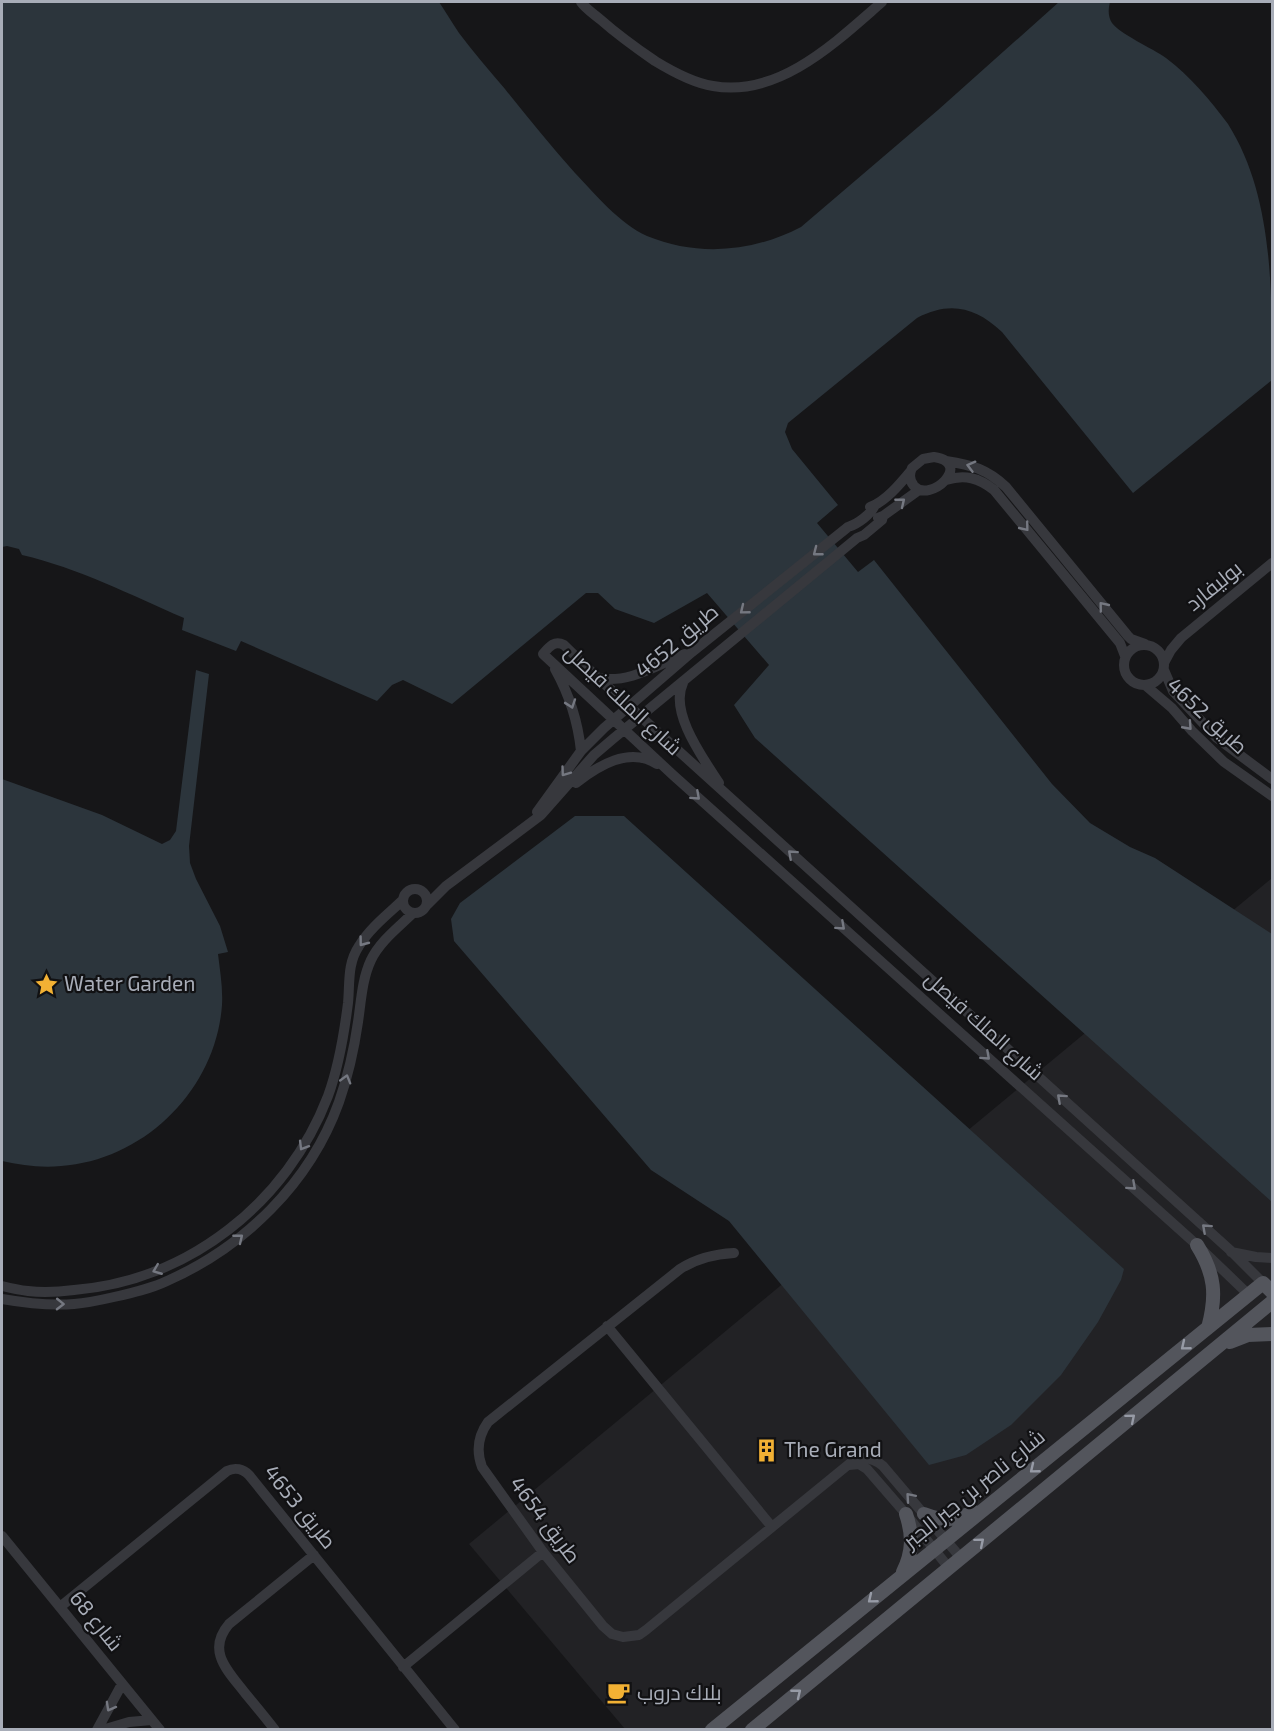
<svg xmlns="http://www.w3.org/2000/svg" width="1274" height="1731" font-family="'Exo 2',Cairo,sans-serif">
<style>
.built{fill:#222225}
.water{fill:#2c353c}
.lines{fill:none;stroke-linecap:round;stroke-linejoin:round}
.minor{stroke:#37383d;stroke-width:10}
.major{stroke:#53555c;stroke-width:14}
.oneway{stroke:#757881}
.oneway2{stroke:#979ba6}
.labels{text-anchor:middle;stroke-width:4.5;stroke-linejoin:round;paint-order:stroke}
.street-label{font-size:21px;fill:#a8adb8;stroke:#111113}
.poi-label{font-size:21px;fill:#a8adb8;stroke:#111113;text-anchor:start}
</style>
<rect width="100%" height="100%" fill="#161618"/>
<!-- built -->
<path class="built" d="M1272 878V1729H625L469 1544Z"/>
<!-- water -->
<path class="water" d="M2 2H439C446 12 452 23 459 33 473 52 489 70 505 89 528 118 551 146 575 173 595 194 620 224 647 236 698 257 753 252 801 227L938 110 1059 2H1110C1108 9 1108 17 1112 23 1120 34 1152 48 1166 58 1190 76 1210 100 1228 124 1274 197 1272 294 1272 380L1133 493 1002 332C975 307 950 301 917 318L788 423 785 432 792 449 838 505 817 523 858 572 874 560 1052 784 1090 823 1130 847 1155 858 1272 934V1202L755 738 734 705 769 665 707 593 654 623 615 609 598 593H586L452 704 403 680 392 685 377 701 241 641 236 651 182 630 184 618C131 595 78 568 22 555L19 549 7 546 2 547Z
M196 670 209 674 189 846 190 863 196 879 220 926 228 952 218 954C220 971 223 988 222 1005 216 1089 145 1160 61 1166 40 1168 21 1165 2 1161V779L102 815 162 844 170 840 176 831Z
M575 816H624L1124 1269 1121 1280 1098 1322 1061 1375 1011 1425 966 1455 929 1465 729 1221 651 1170 454 941 451 919 460 903Z"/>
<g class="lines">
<!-- minor -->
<path class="minor" d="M581 2C586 9 594 14 601 20 618 35 636 48 655 61 673 72 693 83 713 86 779 98 837 41 882 2
M934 457C974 463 930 504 914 486 909 480 909 474 912 468L923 459Z
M946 461C972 465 987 469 1006 487L1128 636 1131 639 1145 644
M946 480C965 474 979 478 994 490L1120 643 1125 656
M870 507C885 502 900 484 910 472
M878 518 883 516 919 490
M1124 665a20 20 0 1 1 40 0a20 20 0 1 1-40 0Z
M1164 663 1171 650 1181 638 1272 563
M555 669C569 694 578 722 581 751
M1164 670 1173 691 1217 738 1272 779
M598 678C629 684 657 665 685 654
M683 683C669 712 703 758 719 783
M1145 685 1172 708 1192 731 1224 762 1272 796
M576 783C598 766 629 746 657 764
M537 812 581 751 604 728 692 652 848 527C858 524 871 514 875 505
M403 901a12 12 0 1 1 24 0a12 12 0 1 1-24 0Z
M427 905 446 886 541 815 594 755 614 738 857 538 864 535 882 520 883 516
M1231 1252 1256 1257 1272 1258
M734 1253C714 1254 697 1258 680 1269L488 1422C478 1436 476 1451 482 1467L543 1552 603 1626 612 1634 623 1637 639 1635 646 1630 854 1460C865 1456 874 1458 883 1466L961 1558
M2 1286C10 1288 19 1290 28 1291 43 1293 59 1292 74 1290 188 1281 287 1203 328 1096 339 1066 344 1035 348 1003 350 983 347 964 359 946 370 928 388 914 403 900
M1249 1295 1197 1245 673 775 543 654C549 647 554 640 564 645L598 678 1231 1251 1263 1283
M2 1299C25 1303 50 1306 74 1304 88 1303 101 1300 114 1297 132 1293 150 1289 167 1281 244 1247 310 1183 339 1102 348 1076 354 1050 358 1022 361 1002 362 979 371 960 380 941 399 927 413 913
M607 1326 772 1527
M849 1465 859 1464 867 1469 906 1514 949 1568
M2 1536 160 1730
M60 1607 227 1471C235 1467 243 1469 249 1475L455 1730
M403 1667 543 1552
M97 1730 122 1684
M102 1730 129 1722 152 1720
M275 1730C265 1717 255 1705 245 1693 228 1671 206 1651 229 1624L314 1555"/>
<!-- major -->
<path class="major" d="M1197 1245C1215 1274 1217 1295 1208 1328
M1230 1342 1248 1335 1272 1334
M924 1514C945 1522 954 1520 974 1512
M903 1572C913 1552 913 1535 906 1514
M712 1730 1263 1283 1272 1292
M752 1730 1272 1302"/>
</g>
<!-- one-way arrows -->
<defs><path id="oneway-chevron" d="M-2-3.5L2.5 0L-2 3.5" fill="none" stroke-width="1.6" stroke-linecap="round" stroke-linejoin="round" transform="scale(1.5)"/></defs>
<g class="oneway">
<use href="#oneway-chevron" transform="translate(971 466) rotate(-165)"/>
<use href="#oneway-chevron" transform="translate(901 502) rotate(-39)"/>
<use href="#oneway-chevron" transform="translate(1025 527) rotate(51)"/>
<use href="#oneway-chevron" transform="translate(817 552) rotate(142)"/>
<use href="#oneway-chevron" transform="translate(1103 606) rotate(-129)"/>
<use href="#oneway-chevron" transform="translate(744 610) rotate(141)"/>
<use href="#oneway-chevron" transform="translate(571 704) rotate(71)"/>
<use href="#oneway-chevron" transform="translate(1188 726) rotate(48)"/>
<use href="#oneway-chevron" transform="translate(565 772) rotate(126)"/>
<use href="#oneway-chevron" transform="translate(696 796) rotate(42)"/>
<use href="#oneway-chevron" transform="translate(792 854) rotate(-138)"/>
<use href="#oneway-chevron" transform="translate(841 926) rotate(42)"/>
<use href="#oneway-chevron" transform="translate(363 942) rotate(127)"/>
<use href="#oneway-chevron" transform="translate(986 1056) rotate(42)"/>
<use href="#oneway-chevron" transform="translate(346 1079) rotate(-74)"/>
<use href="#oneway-chevron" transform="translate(1061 1098) rotate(-138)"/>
<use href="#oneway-chevron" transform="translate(303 1146) rotate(121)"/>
<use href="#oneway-chevron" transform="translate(1132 1186) rotate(42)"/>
<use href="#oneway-chevron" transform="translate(1206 1228) rotate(-138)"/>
<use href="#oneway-chevron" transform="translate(239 1238) rotate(-39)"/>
<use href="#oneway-chevron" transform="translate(157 1270) rotate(158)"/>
<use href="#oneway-chevron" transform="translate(60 1304) rotate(1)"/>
<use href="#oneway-chevron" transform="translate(910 1497) rotate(-131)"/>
<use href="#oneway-chevron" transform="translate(110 1707) rotate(119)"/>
</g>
<g class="oneway2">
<use href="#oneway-chevron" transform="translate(1185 1346) rotate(141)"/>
<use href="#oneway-chevron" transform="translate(1131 1418) rotate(-40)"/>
<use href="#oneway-chevron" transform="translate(1034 1469) rotate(141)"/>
<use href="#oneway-chevron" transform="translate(980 1542) rotate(-40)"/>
<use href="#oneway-chevron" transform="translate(872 1599) rotate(141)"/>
<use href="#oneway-chevron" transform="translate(797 1693) rotate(-39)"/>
</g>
<!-- icons -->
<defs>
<symbol id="sight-bare" viewBox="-9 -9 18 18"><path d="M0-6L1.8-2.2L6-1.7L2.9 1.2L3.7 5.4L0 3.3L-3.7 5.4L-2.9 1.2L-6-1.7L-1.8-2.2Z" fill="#f2b134" stroke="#111113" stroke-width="2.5" paint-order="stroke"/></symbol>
<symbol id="building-bare" viewBox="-9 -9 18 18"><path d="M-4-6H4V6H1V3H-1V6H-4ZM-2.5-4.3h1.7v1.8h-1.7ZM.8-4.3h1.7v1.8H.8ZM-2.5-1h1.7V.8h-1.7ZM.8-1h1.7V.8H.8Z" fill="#f2b134" stroke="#111113" stroke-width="2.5" paint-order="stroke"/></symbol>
<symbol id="cafe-bare" viewBox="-9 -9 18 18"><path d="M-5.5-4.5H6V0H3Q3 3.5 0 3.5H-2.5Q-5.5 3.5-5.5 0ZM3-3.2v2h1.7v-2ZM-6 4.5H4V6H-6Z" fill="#f2b134" stroke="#111113" stroke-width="2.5" paint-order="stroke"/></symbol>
</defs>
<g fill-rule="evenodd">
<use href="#sight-bare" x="30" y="968" width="33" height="33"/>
<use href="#building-bare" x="750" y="1434" width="33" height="33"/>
<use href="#cafe-bare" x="602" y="1676" width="33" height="33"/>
</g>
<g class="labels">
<!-- street labels -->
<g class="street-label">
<text transform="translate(1214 586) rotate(-39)" y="7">بوليفارد</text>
<text transform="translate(677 641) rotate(-40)" y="7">طريق 4652</text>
<text transform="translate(623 700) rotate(43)" y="7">شارع الملك فيصل</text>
<text transform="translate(1207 716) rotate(43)" y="7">طريق 4652</text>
<text transform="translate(984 1026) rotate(42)" y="7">شارع الملك فيصل</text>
<text transform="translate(974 1489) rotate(-39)" y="7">شارع ناصر بن جبر الجبر</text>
<text transform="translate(300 1507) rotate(51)" y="7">طريق 4653</text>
<text transform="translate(545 1520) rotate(53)" y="7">طريق 4654</text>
<text transform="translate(96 1621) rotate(51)" y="7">شارع 68</text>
</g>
<!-- poi labels -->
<g class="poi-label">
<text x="64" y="991">Water Garden</text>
<text x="784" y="1457">The Grand</text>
<text x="637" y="1700">بلاك دروب</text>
</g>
</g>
<!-- border -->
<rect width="1274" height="1731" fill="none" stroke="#a8adb8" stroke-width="6"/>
</svg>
